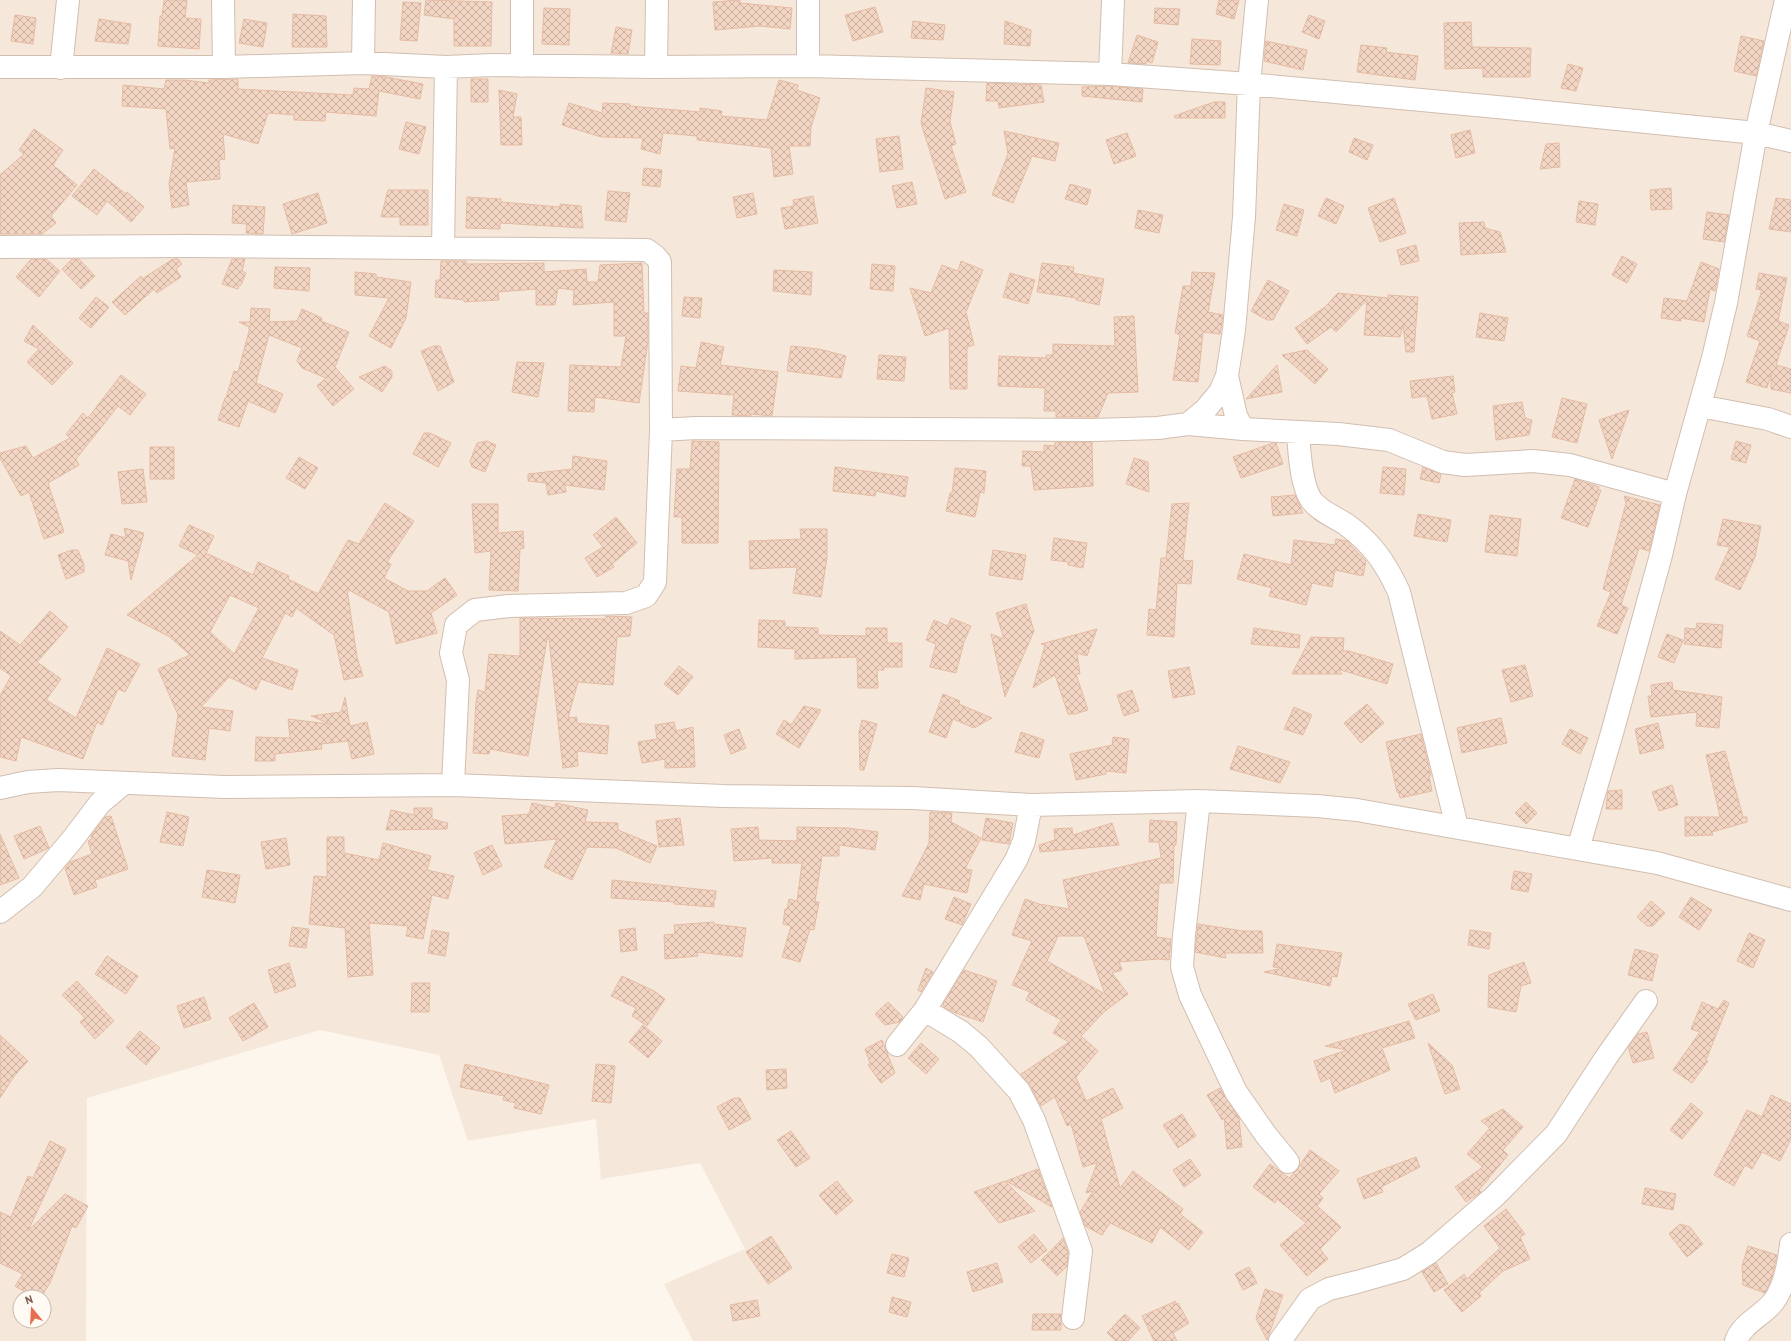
<svg xmlns="http://www.w3.org/2000/svg" width="1791" height="1341" font-family="'PT Sans',sans-serif">
<style>
.residential{fill:#f5e8da;fill-rule:evenodd}
.building{fill:url(#building-cross-hatch);stroke:#e6bba3;fill-rule:evenodd}
.lines{fill:none;stroke-linecap:round;stroke-linejoin:round}
.minor-casing{stroke:#d1beb0;stroke-width:24}
.minor{stroke:#fff;stroke-width:22}
</style>
<defs>
<pattern id="building-cross-hatch" width="8" height="8" patternUnits="userSpaceOnUse"><rect width="8" height="8" fill="#f3d5c3"/><path d="M0 0l8 8M0 8l8-8" fill="none" stroke="#cab0a1"/></pattern>
</defs>
<rect width="100%" height="100%" fill="#fdf6ec"/>
<!-- residential -->
<path class="residential" d="M0 0H1791V1341H693L664 1284 745 1249 700 1163 601 1179 596 1119 468 1141 439 1055 320 1030 87 1098 86 1341H0ZM20 1297H44V1321H20Z"/>
<!-- building -->
<path class="building" d="M164 0H187L185 18 201 19 199 49 158 46 160 16H162Z
M426 0 492 2 491 46H454V19L424 15Z
M740 0V3L792 8 790 29 760 26 715 30 713 2Z
M1219 0H1239L1234 19 1216 14Z
M403 2 421 3 417 41 400 40Z
M875 7 883 32 853 41 845 15Z
M544 8 570 9 569 45 542 44Z
M1155 8 1180 9 1178 25 1154 23Z
M293 14 326 16 327 47H292Z
M15 15 36 18 33 44 11 41Z
M1309 15 1325 21 1319 39 1302 32Z
M99 19 131 24 128 44 95 41Z
M244 19 267 23 263 47 239 43Z
M913 21 945 25 943 40 911 38Z
M1005 21 1031 30 1030 46 1004 44Z
M1471 22 1472 47 1531 48 1530 77H1483V68L1445 69 1444 23Z
M616 27 632 30 628 54 611 53Z
M1137 35 1158 42 1152 63 1146 61V64L1128 63Z
M1741 36 1764 41 1756 76 1734 71Z
M1192 39 1221 41 1220 65 1190 64Z
M1266 41 1307 50 1303 70 1264 61Z
M1361 45 1387 48 1386 52 1418 56 1415 80 1357 72Z
M1568 64 1583 68 1576 91 1561 88Z
M372 76 386 77 423 84 420 99 379 91 376 116 326 112 325 121 294 120V115L268 113 258 144 223 134 225 159 219 160 220 179 186 182 189 205 172 208 169 184 175 148 170 149 166 109 122 106 123 85 164 89 166 80H185L209 83V80L238 79V89L353 95 354 88 369 89Z
M471 79H488V102H471Z
M779 80 798 85 797 90 820 98 811 127 810 146H789L793 174 774 177 771 148 697 140V136L663 133 660 154 641 149 643 138 601 137 562 125 569 103 602 113 603 103 630 104V106L700 112V108L722 111 721 116 767 120Z
M987 83 1041 85 1044 102 999 108 998 101H986Z
M1109 86 1143 89 1142 102 1082 96V87Z
M926 88 954 92 950 122 956 144 951 146 966 192 945 199 921 123Z
M499 90 517 94 513 117H521L522 145H501Z
M1214 102H1225V118H1175L1174 116Z
M406 122 426 127 419 154 399 149Z
M34 129 63 150 53 165 77 185 51 216 56 223 42 234H0V175L24 154 19 150Z
M1470 130 1475 153 1456 158 1451 135Z
M1004 131 1059 143 1055 161 1032 156 1013 203 992 195 1008 154Z
M1127 133 1136 156 1114 164 1106 140Z
M899 136 903 169 880 172 876 139Z
M1354 138 1373 145 1367 160 1349 152Z
M1559 143 1560 167 1540 169 1546 144Z
M644 168 662 170 660 187 642 185Z
M94 169 126 194 127 192 144 207 131 222 107 201 97 215 72 196Z
M912 182 917 204 897 208 892 186Z
M1070 184 1091 190 1087 205 1065 199Z
M1671 188 1672 209 1651 210 1650 190Z
M388 190H428V225H400V217H381Z
M608 191 630 193 626 222 605 220Z
M318 193 327 223 292 234 283 204Z
M753 193 757 214 737 218 733 197Z
M813 196 818 223 785 229 781 208 794 206 793 200Z
M467 197 501 199V202L560 207V204L581 206 583 228 500 223V229L466 228Z
M1326 198 1344 206 1336 224 1318 216Z
M1394 198 1406 233 1380 242 1368 208Z
M1776 198 1791 200V232L1769 229Z
M1579 201 1598 204 1595 225 1576 222Z
M1284 204 1304 210 1297 236 1276 230Z
M233 205 265 207 263 234 246 233 247 224 232 223Z
M1138 210 1163 215 1159 233 1135 228Z
M1707 212 1729 215 1724 242 1703 239Z
M1484 222 1485 228 1500 232 1506 252 1461 255 1459 223Z
M1416 245 1419 261 1401 265 1397 250Z
M1622 256 1637 264 1627 283 1612 275Z
M31 259H46L60 271 39 297 16 277Z
M72 259H79L95 276 81 289 62 269Z
M173 259H178L182 264 176 269 181 277 157 293 154 289 125 315 112 302 141 276 142 279Z
M232 259H245L242 271 246 273 241 285H239L238 289 222 284Z
M441 261H466V264L544 263V272L586 269 587 282H598L600 265 642 263 644 313H648V341L639 403 595 397 594 412 568 411 570 365 621 367 626 336H614V302L573 305 574 290 558 288 555 305H536V289L498 292 499 300 464 302V300L435 297 436 280H440Z
M961 261 983 270 966 312 974 345 967 347V389H950L949 328 925 336 910 288 931 293 942 265 958 271Z
M1701 262 1719 269 1715 291 1710 289 1704 322 1681 318V321L1661 318 1664 298 1687 301Z
M1042 263 1074 267 1073 273 1104 279 1099 305 1076 300V298L1037 292Z
M872 264 895 266 893 291 870 289Z
M275 267 310 268 309 291 274 288Z
M774 270 812 272 811 295 773 291Z
M355 272 376 274V277L411 282 406 318 391 348 369 336 389 298 355 295Z
M1192 272 1215 273 1208 312 1223 315 1220 334 1203 332 1198 382 1173 380 1180 335 1175 333 1183 286H1191Z
M1010 273 1035 280 1028 304 1003 297Z
M1759 273 1787 278 1778 321 1789 325 1776 365 1791 369V393L1771 389V374L1767 388 1746 382 1760 341 1747 336 1762 290 1756 289Z
M1268 280 1289 291 1273 320H1267L1251 311Z
M1338 293 1388 298V295L1418 297 1414 352H1406L1403 325 1400 337 1364 335 1367 300 1336 332 1331 327 1307 344 1295 328 1325 307Z
M96 297 109 307 91 328 79 318Z
M684 297 702 298 700 318 682 316Z
M251 308 270 309 269 322 297 321 302 309 322 318 321 321 349 332 335 367 354 389 333 406 317 386 326 378 302 368 297 361 302 348 269 335 256 383 283 394 275 413 248 401 239 427 218 420 225 398H226L234 371 238 372 249 331V327L239 322H250Z
M1480 313 1508 318 1504 341 1476 337Z
M1134 316 1138 392 1108 393 1098 417H1056V411H1044L1045 388 998 386 999 356 1046 358V355H1053V344L1115 346 1114 317Z
M33 325 73 363 52 385 27 362 39 349 24 341Z
M701 342 724 347 720 365 778 372 772 416 751 414V416L732 415 734 395 678 391 681 366 696 368Z
M434 346H440L454 382 438 391 421 351Z
M791 346 819 349 846 356 841 378 787 371Z
M1307 350 1328 369 1315 384 1282 355Z
M879 355 906 357 904 381 877 379Z
M517 362 544 363 538 397 512 392Z
M1277 365 1282 392 1246 399Z
M385 366 392 371V377L382 392 359 377Z
M121 375 146 394 130 415 118 406 76 459 79 465 48 483 64 532 44 539 29 492 21 496 0 458V453L26 446 33 458 70 438 66 434 83 413 88 418Z
M1453 376 1455 392 1452 393 1457 414 1432 419 1427 396 1412 398 1410 381Z
M1562 398 1587 404 1577 443 1552 437Z
M1522 402 1525 418 1532 420 1529 435 1496 440 1493 406Z
M1629 410 1612 459 1599 420Z
M424 433H430L451 443 438 467 413 454Z
M487 441 496 445 485 472 472 467 470 461 477 443Z
M692 441 719 442 718 543H682V517H674L677 469H690Z
M1736 441 1751 445 1746 463 1731 459Z
M1055 442H1092L1093 486 1034 490 1031 466H1022L1023 451 1044 452V445L1055 446Z
M1273 443H1276L1283 464 1241 478 1233 457Z
M150 447H174V479H150Z
M573 456 607 461 604 490 565 485 566 492 548 495 546 483 528 481V474L572 469Z
M299 457 318 468 305 489 286 478Z
M1134 458 1148 462 1149 492 1126 484Z
M835 467 908 477 905 497 876 491 875 496 833 491Z
M1383 467 1406 469 1404 495 1380 493Z
M1423 467 1441 474 1439 483 1420 479Z
M955 468 986 471 984 493 980 492 975 517 946 511 950 493H952Z
M143 469 147 502 122 504 118 472Z
M1575 479 1599 487 1598 490H1601L1588 527 1561 518Z
M1295 495 1303 513 1273 516 1271 497Z
M1624 496 1660 505 1649 551 1639 548 1621 605 1628 608 1617 634 1597 626 1611 592 1603 589 1626 503Z
M385 503 414 521 387 562 391 564 384 578 408 591H427L445 578 457 595 431 613 437 633 396 644 389 612 347 589 357 657 363 676 344 680 334 635 296 608 292 617 285 613 262 658 298 670 292 690 261 679 256 690 229 677 201 707 233 711 230 731 209 728 205 760 172 756 178 715 158 669 190 655 170 637 127 615 198 555 179 546 189 525 214 536 206 553 253 575 258 562 289 576 288 579 318 594 348 540 359 544ZM230 595 259 608 234 654 210 632Z
M1189 503 1183 560 1193 561 1191 584 1177 583 1174 637 1147 635 1149 609 1156 610 1161 558H1166L1172 504Z
M472 504H498V533L523 531 524 548 520 549 518 591 489 590 491 551 475 553Z
M1418 514 1451 520 1447 542 1414 536Z
M1490 515 1521 519 1517 556 1485 552Z
M616 517 637 543 612 564 614 567 597 577 585 558 603 547 593 535Z
M1723 519 1761 526 1755 557 1740 590 1715 579 1730 547 1717 545Z
M124 528 144 533 131 580 128 561 105 555 111 534 126 538Z
M800 529H827V557L821 597 793 593 797 567 750 569 749 541 801 539Z
M1054 538 1087 543 1083 568 1068 565V562L1051 560Z
M1336 539 1347 541 1366 561 1363 576 1335 570 1332 587 1312 583 1306 605 1269 596 1272 588 1237 579 1244 554 1291 565 1294 540 1335 545Z
M72 550H78L84 565V572L66 579 58 555Z
M993 550 1026 555 1022 580 989 575Z
M1026 604 1034 631 1005 697 991 634 1004 639 996 613Z
M50 611 68 627 37 662 61 679 46 700 76 718 107 648 140 664 125 692 118 689 102 725 97 722 83 759 21 737 16 761 0 757V696L11 676 0 668V631L20 645Z
M606 616 632 617 630 636 617 637 613 685 578 682 568 718 577 717V723L609 726 607 754 577 751 578 766 563 768 549 639H547L528 756 490 749 489 754 473 753 476 702 478 690 485 692 489 654 520 656V618L606 619Z
M951 618 971 626 964 642 956 673 930 667 936 644 926 640 934 620 948 626Z
M759 620 785 621V627L818 628V635L866 636V628H887V643H902V667H884V670H877L878 688H858L857 657 795 659V649L758 647Z
M1697 623 1723 625 1721 648 1684 644 1685 628 1696 629Z
M1254 628 1300 635 1299 648 1251 644Z
M1097 629 1087 656 1077 653 1080 674H1076L1088 710 1075 714H1068L1055 675 1033 688 1045 645 1041 644Z
M1667 634 1683 640 1674 663 1658 657Z
M1311 637 1344 638 1343 651H1349L1393 664 1387 684 1338 669 1342 674H1292Z
M1525 665 1533 696 1511 702 1502 670Z
M679 666 693 677 678 695 664 684Z
M1189 667 1195 694 1173 698 1168 671Z
M1672 682 1673 690 1722 697 1719 728 1696 726 1697 712 1651 717 1648 696H1652L1651 685Z
M1132 690 1139 711 1124 716 1117 695Z
M943 694 960 701 959 704 992 718 974 728 953 719 946 738 929 732Z
M345 697 350 726 367 722 374 754 352 759 348 741 321 744 322 749 275 754V761H255L256 737 290 738 288 719 330 724 311 716 341 712Z
M1367 704 1384 723 1361 743 1344 723Z
M804 706 821 710 799 748 776 734 784 720 791 725Z
M1294 707 1312 715 1303 735 1284 729Z
M1501 718 1507 743 1462 753 1457 728Z
M862 720 877 724 864 770H860L859 732Z
M674 722 676 731 693 727 695 767 665 768V759L642 763 638 742 657 739 655 725Z
M1658 723 1664 748 1640 754 1635 729Z
M739 729 746 748 731 754 724 735Z
M1570 729 1588 738 1580 754 1562 744Z
M1021 732 1044 740 1039 758 1015 752Z
M1421 734 1431 776H1429L1432 791 1400 798 1399 793 1397 792 1386 742Z
M1113 737 1129 739 1126 773 1106 771V774L1076 780 1070 754 1112 745Z
M1238 746 1290 762 1280 783 1230 769Z
M1725 751 1743 817H1747V822L1712 832 1713 835 1685 836V817H1720L1706 755Z
M1672 785 1678 805 1659 811 1652 792Z
M1622 790V809H1606L1608 791Z
M1526 802 1537 813 1526 824 1515 813Z
M532 803 555 808 556 803 588 810 585 822 618 823V830L657 846 650 863 616 848 587 847 572 880 544 867 557 839 505 844 502 816 529 814Z
M414 808H432V819L448 823 447 829 386 830 391 810 414 815Z
M167 812 189 817 183 846 160 842Z
M930 812 952 813 951 822 981 838 965 869 972 870 967 893 924 884 920 900 902 896 929 843Z
M111 816 128 869 95 880 97 887 74 895 65 868 70 862 92 854 88 841 92 839 91 836 105 817Z
M680 818 684 845 659 847 656 821Z
M986 818 1013 823 1009 844 982 840Z
M1150 820 1177 822 1176 845H1174L1173 883H1159L1156 937 1171 939 1169 960 1159 959 1119 962 1122 970 1112 973 1128 994 1105 1011 1081 1036 1098 1051 1076 1077 1086 1101 1113 1088 1123 1108 1101 1119 1120 1188 1133 1171 1183 1209 1180 1214 1203 1232 1189 1250 1160 1227 1152 1243 1110 1223 1102 1235 1085 1226 1080 1212 1093 1191 1086 1193 1097 1163 1083 1167 1071 1124 1067 1126 1055 1097 1041 1106 1030 1085 1021 1074 1069 1042 1053 1033 1061 1020 1026 1000 1030 992 1012 985 1032 941 1012 935 1025 899 1039 904 1069 909 1063 880 1161 858 1159 842H1149ZM1058 936H1084L1105 994 1047 961Z
M1112 823 1119 845 1040 852 1039 845 1055 840 1054 829 1072 828 1073 835Z
M40 826 49 848 24 859 14 836Z
M758 827 759 840 797 841V827L848 828 878 832 875 850 839 845V856H822L815 902H819L814 930 810 929 800 962 782 957 791 926 783 924 785 909H787L789 899 797 901 802 863H772V858L734 861 731 829Z
M0 834 19 878 0 885Z
M327 837H344V853L379 860 383 843 431 856 427 870 454 876 448 899 432 895 423 939 406 936 408 926 369 923 373 975 348 977 345 928 309 924 314 876 327 877Z
M286 838 290 865 266 869 261 842Z
M492 845 502 866 483 875 474 853Z
M207 870 240 875 235 903 202 897Z
M1514 871 1532 874 1528 892 1511 889Z
M612 880 716 891 715 900H714V907L674 904V902L611 898Z
M954 897 971 904 962 925 945 919Z
M1691 897 1712 910 1699 930 1679 917Z
M1651 901 1665 913 1653 926H1647L1637 917Z
M714 922V924L746 928 742 957 697 952 698 956 665 959 664 935 675 934 674 925Z
M1198 924 1243 931H1262L1263 953H1225L1226 958 1195 952Z
M292 927 309 929 306 948 289 946Z
M635 928 637 950 621 952 619 930Z
M432 930 449 933 445 956 428 953Z
M1470 930 1491 933 1489 949 1468 945Z
M1749 933 1765 940 1753 968 1737 961Z
M1277 944 1342 953 1337 977 1332 976 1330 986 1264 972 1283 968 1273 967Z
M1635 949 1658 955 1652 981 1628 975Z
M107 956 138 976 126 994 95 974Z
M1524 962 1531 983 1521 986 1516 1012 1488 1007 1489 975Z
M289 963 296 986 275 993 268 970Z
M926 968 933 972 921 992 918 990Z
M964 970 997 981 983 1022 953 1012 944 1007 943 1004Z
M622 976 654 991 665 999 647 1026 632 1016 636 1008 611 996Z
M77 981 114 1021 95 1039 80 1022 85 1018 62 995Z
M412 983H430L429 1012H411Z
M1433 994 1440 1011 1416 1020 1408 1004Z
M204 997 211 1019 184 1028 177 1006Z
M1724 1000 1729 1003 1706 1060 1708 1061 1692 1083 1673 1070 1700 1032 1691 1029 1702 1002 1718 1009Z
M888 1002 903 1017 900 1022 885 1025 875 1014Z
M254 1003 268 1027 243 1041 229 1018Z
M1409 1021 1415 1038 1382 1048 1390 1070 1335 1093 1330 1078 1321 1082 1314 1061 1347 1050 1325 1046Z
M643 1025 662 1041 648 1058 629 1042Z
M140 1031 160 1048 146 1065 126 1047Z
M1647 1032 1654 1058 1633 1063 1628 1047 1638 1034Z
M0 1035 28 1061 15 1075 0 1098Z
M882 1040 895 1073 881 1083 868 1065 870 1063 865 1049Z
M921 1043 939 1059 926 1074 908 1058Z
M1428 1043 1452 1065 1460 1089 1445 1094Z
M465 1064 549 1085 541 1114 514 1108 516 1103 503 1100 504 1096 460 1087Z
M596 1064 615 1066 611 1103 592 1101Z
M786 1069 787 1088 767 1090 766 1070Z
M1220 1088 1239 1118 1242 1147 1227 1149 1224 1118 1222 1120 1207 1095Z
M1771 1095 1791 1104V1139L1780 1161 1762 1152 1752 1169 1745 1165 1734 1186 1714 1175 1747 1110 1762 1117Z
M734 1098H740L751 1119 729 1130 717 1107Z
M1691 1103 1703 1113 1682 1139 1670 1130Z
M1503 1109 1523 1127 1503 1150 1508 1155 1479 1190 1481 1192 1466 1202 1455 1187 1483 1167 1467 1154 1490 1128 1481 1121Z
M1182 1114 1196 1136 1178 1148 1163 1125Z
M791 1131 810 1158 796 1167 777 1140Z
M50 1141 66 1149 28 1231 65 1194 88 1206 76 1228 72 1226 50 1283 41 1297H34L15 1286 23 1274 0 1263V1212L11 1217 28 1176 33 1178Z
M1310 1150 1339 1171 1319 1194 1323 1198 1317 1206 1341 1227 1320 1249 1328 1259 1307 1276 1280 1245 1306 1223 1277 1199 1275 1203 1253 1187 1270 1164 1289 1178 1296 1171Z
M1416 1157 1420 1167 1381 1187 1383 1192 1364 1199 1357 1179Z
M1190 1159 1201 1175 1184 1187 1173 1170Z
M1038 1169 1052 1207 1006 1181Z
M837 1181 853 1201 836 1215 819 1195Z
M1005 1181 1035 1211 999 1223 974 1192Z
M1645 1188 1676 1194 1673 1210 1642 1204Z
M1506 1209 1525 1234 1520 1237 1530 1259 1503 1271 1479 1293 1481 1296 1462 1312 1444 1290 1464 1274 1467 1279 1500 1248 1484 1226Z
M1680 1224 1690 1227 1703 1244 1687 1257 1669 1234Z
M1034 1234 1047 1250 1031 1263 1018 1247Z
M771 1236 792 1268 768 1284 746 1252Z
M1063 1238 1068 1252 1067 1266 1057 1276 1041 1260Z
M1748 1246 1777 1255 1772 1277 1765 1293 1743 1285 1742 1266Z
M892 1254 909 1258 904 1277 887 1273Z
M997 1263 1003 1282 973 1292 967 1272Z
M1436 1263 1448 1284 1434 1292 1422 1272Z
M1249 1267 1257 1283 1243 1290 1235 1274Z
M1265 1289 1283 1295 1267 1340 1256 1318Z
M892 1297 911 1302 907 1317 889 1312Z
M757 1300 760 1316 733 1321 730 1305Z
M1176 1301 1173 1305 1178 1303 1189 1323 1173 1333 1177 1341H1154L1142 1316Z
M1033 1314H1061V1330H1032Z
M1125 1314 1140 1328 1128 1341H1116L1107 1333Z"/>
<g class="lines">
<defs>
<path id="minor" d="M223 0 224 67
M522 0V66
M808 0V66
M363 63 364 0
M0 67H224L363 63 446 67 492 65 656 67 808 66 1110 74 1249 84 1497 107 1756 133 1791 141
M656 67 657 0
M61 68 68 0
M1110 74 1113 0
M0 247 188 246 647 250 655 256 660 262 661 430
M443 248 446 67
M1227 376 1236 416 1243 429
M1700 406 1768 419 1791 427
M1188 424 1205 410 1220 392 1227 376 1234 330 1244 217 1249 84 1257 0
M1298 432C1299 450 1301 486 1312 501 1321 512 1335 517 1347 525 1373 544 1386 564 1399 592L1457 827
M453 785 458 680 451 653 456 625 475 610 509 606 626 603 646 596 655 582 661 430 696 428 1093 430 1158 428 1188 424 1243 429 1338 434 1389 440 1443 462 1465 465 1533 461 1570 465 1675 494
M0 788 28 782 58 780 225 787 453 785 724 796 913 798 1031 805 1199 801 1317 806 1357 810 1657 863 1791 900
M1199 801 1184 935 1182 967 1190 995 1236 1092 1266 1135 1288 1162
M1578 849 1612 733 1661 555 1675 494 1713 358 1726 303 1756 133 1786 0
M0 912 32 887 72 840 100 803 124 783
M925 1010 961 1032 979 1047 1019 1091 1034 1120 1081 1251 1073 1318
M897 1045 925 1010 1016 860 1024 841 1031 805
M1280 1341 1310 1299 1329 1289 1357 1282 1403 1269 1429 1253 1495 1196 1556 1134 1607 1056 1646 1001
M1736 1341C1743 1322 1763 1316 1774 1301 1785 1286 1789 1262 1791 1244"/>
</defs>
<!-- minor casing -->
<use href="#minor" class="minor-casing"/>
<!-- minor -->
<use href="#minor" class="minor"/>
</g>
<!-- north arrow -->
<g transform="translate(32 1309) rotate(342)"><circle r="19" fill="#fffaf3" stroke="#cabbb1"/>
<path d="M0-3L7 15L0 10L-7 15Z" fill="#e76f51"/>
<text y="-6" font-size="11" font-weight="bold" text-anchor="middle" fill="#7a5c4d">N</text>
</g>
</svg>
